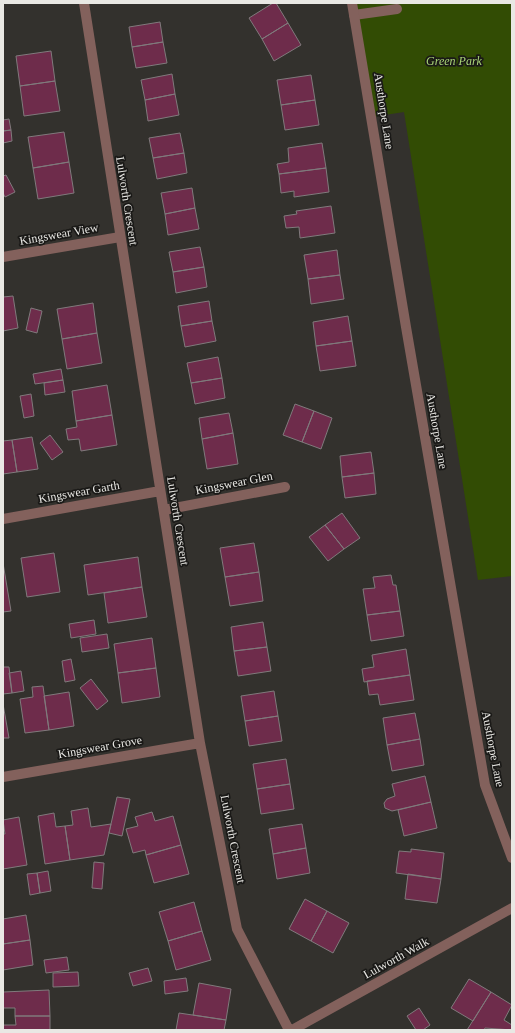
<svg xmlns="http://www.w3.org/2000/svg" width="515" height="1033" font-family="'Times New Roman',serif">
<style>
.green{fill:#324c04}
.building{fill:#6e2c4b;stroke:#807a7c}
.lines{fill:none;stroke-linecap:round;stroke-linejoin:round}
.service{stroke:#83615c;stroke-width:10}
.minor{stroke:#83615c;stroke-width:10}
.labels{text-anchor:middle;stroke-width:3.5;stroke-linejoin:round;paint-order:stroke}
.park-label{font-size:12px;font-style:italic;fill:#a9d477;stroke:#1a1917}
.street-label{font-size:12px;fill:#e9e8e4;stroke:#1a1917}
</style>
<rect width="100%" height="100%" fill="#33312d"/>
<!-- green -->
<path class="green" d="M352 3H512V576L478 580 404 112 372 117Z"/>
<!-- building -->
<path class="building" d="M273 3H276L288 23 262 39 249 18Z
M160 22 163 42 132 47 129 27Z
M288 23 301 45 274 61 262 39Z
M163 42 167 63 136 68 132 47Z
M51 51 55 81 20 86 16 56Z
M172 74 175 94 145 100 141 80Z
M311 75 315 100 281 105 277 80Z
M55 81 60 111 24 116 20 86Z
M175 94 179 115 148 121 145 100Z
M315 100 319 125 285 130 281 105Z
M9 119 11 130 3 131V120Z
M11 130 12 141 3 143V131Z
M64 132 69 162 33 168 28 137Z
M180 133 184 153 153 158 149 138Z
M322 143 326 168 279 174 277 164 289 162 288 148Z
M184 153 187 173 157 179 153 158Z
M69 162 74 193 38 199 33 168Z
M326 168 329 192 294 197V191L281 193 279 174Z
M6 175 15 192 5 197 3 193V176Z
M192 188 195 208 165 214 161 193Z
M331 206 335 233 300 238 299 227 286 228 284 216 297 214 296 211Z
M195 208 199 229 168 235 165 214Z
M200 247 204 267 173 272 169 252Z
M337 250 340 275 308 279 304 255Z
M204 267 207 287 176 293 173 272Z
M340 275 344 299 311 304 308 279Z
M13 296 18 328 3 331V297Z
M209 301 212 321 181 326 178 306Z
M93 303 97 333 62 339 57 309Z
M31 308 42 311 37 333 26 330Z
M348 316 352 341 316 346 313 322Z
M212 321 216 341 185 347 181 326Z
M97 333 102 363 67 369 62 339Z
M352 341 356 366 320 371 316 346Z
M218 357 222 378 191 383 187 363Z
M61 369 63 380 35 384 33 374Z
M222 378 225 398 195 404 191 383Z
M63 380 65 392 45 395 44 383Z
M107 385 112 415 76 421 72 391Z
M31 394 34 416 24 418 20 396Z
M295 404 314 411 302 442 283 435Z
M314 411 332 418 321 449 302 442Z
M229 413 233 433 202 439 199 418Z
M112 415 117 445 81 451 79 439 68 440 66 429 77 427 76 421Z
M233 433 238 464 207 469 202 439Z
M50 435 63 452 52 460 40 443Z
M32 437 38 469 17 472 12 440Z
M12 440 17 472 3 474V441Z
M371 452 374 473 342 477 340 456Z
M374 473 376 494 345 498 342 477Z
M342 513 360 538 344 549 325 525Z
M325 525 344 549 328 561 309 537Z
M254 543 259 572 225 577 220 548Z
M54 553 60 592 27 597 21 558Z
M138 557 142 587 88 595 84 565Z
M3 563 11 611 3 612Z
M259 572 263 601 230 606 225 577Z
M391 575 393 585H396L400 611 367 615 363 589 375 588 373 577Z
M142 587 147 617 108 623 104 593Z
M400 611 404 636 371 641 367 615Z
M94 620 96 634 71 638 69 624Z
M263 622 267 647 234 651 231 627Z
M107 634 109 648 82 652 80 638Z
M152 638 156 668 118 673 114 644Z
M267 647 271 671 238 676 234 651Z
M406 649 410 675 364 682 362 669 374 667 372 655Z
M71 659 75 680 65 682 62 661Z
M3 667H9L12 693 3 694Z
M156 668 160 697 122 703 118 673Z
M21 671 24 691 12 693 9 673Z
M410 675 414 700 380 705 378 694 369 695 367 681Z
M91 679 108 701 97 710 80 688Z
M43 686 49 730 25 733 20 699 33 697 32 687Z
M274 691 278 716 245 721 241 696Z
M69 692 74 726 49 730 44 696Z
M3 704 9 738H3Z
M415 713 420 739 387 745 383 718Z
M278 716 282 741 249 746 245 721Z
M420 739 424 765 392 771 387 745Z
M286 759 290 784 257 789 253 764Z
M425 776 431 802 392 811 385 808 384 803 387 799 395 796 392 784Z
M290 784 294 809 261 814 257 789Z
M117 797 130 799 122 836 109 833Z
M431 802 437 828 404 836 398 810Z
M88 808 91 827 111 824 104 855 70 860 65 826 73 825 71 811Z
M152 812 155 821 173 816 181 845 146 855 145 850 133 853 126 829 138 826 135 817Z
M54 813 56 827 65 826 70 860 45 864 38 816Z
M19 817 27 865 3 869V834H5L3 820Z
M302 824 306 848 273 854 269 829Z
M181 845 189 874 154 883 146 855Z
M306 848 310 873 277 879 273 854Z
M411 849 444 853 441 879 396 873 399 851 411 852Z
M94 862 104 863 102 889 92 888Z
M48 871 51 891 40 893 37 873Z
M37 873 40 893 30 895 27 874Z
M408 874 441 879 437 903 405 899Z
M305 899 327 911 311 941 289 929Z
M194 902 202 931 168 941 159 912Z
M327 911 349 923 333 953 311 941Z
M26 915 30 940 3 944V919Z
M202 931 211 960 176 970 168 941Z
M30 940 33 965 3 970V944Z
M67 957 69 970 46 973 44 960Z
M148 968 152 981 133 986 129 973Z
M78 972 79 986 53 987V973Z
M186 978 188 991 165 994 164 981Z
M469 979 491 992 473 1021 451 1008Z
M199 983 231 989 226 1020 193 1015Z
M49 990 50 1016H15V1008H3V992Z
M491 992 512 1005 504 1020 512 1025V1030L485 1028 484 1030H467Z
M419 1008 430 1025 423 1030H416L407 1016Z
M179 1013 226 1020 224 1030H176Z
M15 1016H50V1030H3V1025H16Z"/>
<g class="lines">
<!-- service -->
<path class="service" d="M354 15 397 9"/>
<!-- minor -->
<path class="minor" d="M84 3 200 743 237 929 289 1030
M352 3 406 327 485 785 512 858
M3 257 120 237
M164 510 285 487
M3 519 160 491
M3 777 200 743
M292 1030 512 908"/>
</g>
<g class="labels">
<!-- park labels -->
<g class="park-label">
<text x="454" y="65">Green Park</text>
</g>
<!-- street labels -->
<g class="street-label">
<text transform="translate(384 111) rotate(81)" y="4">Austhorpe Lane</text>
<text transform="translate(127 201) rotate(81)" y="4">Lulworth Crescent</text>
<text transform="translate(59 234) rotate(-10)" y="4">Kingswear View</text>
<text transform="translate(437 431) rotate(80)" y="4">Austhorpe Lane</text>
<text transform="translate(234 483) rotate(-11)" y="4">Kingswear Glen</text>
<text transform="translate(79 492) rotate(-10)" y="4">Kingswear Garth</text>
<text transform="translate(178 521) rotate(81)" y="4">Lulworth Crescent</text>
<text transform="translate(100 747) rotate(-10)" y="4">Kingswear Grove</text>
<text transform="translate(493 749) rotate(79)" y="4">Austhorpe Lane</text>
<text transform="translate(233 839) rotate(79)" y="4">Lulworth Crescent</text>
<text transform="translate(396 958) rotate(-29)" y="4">Lulworth Walk</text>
</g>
</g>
<!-- border -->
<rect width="515" height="1033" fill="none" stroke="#e9e8e4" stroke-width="8"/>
</svg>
